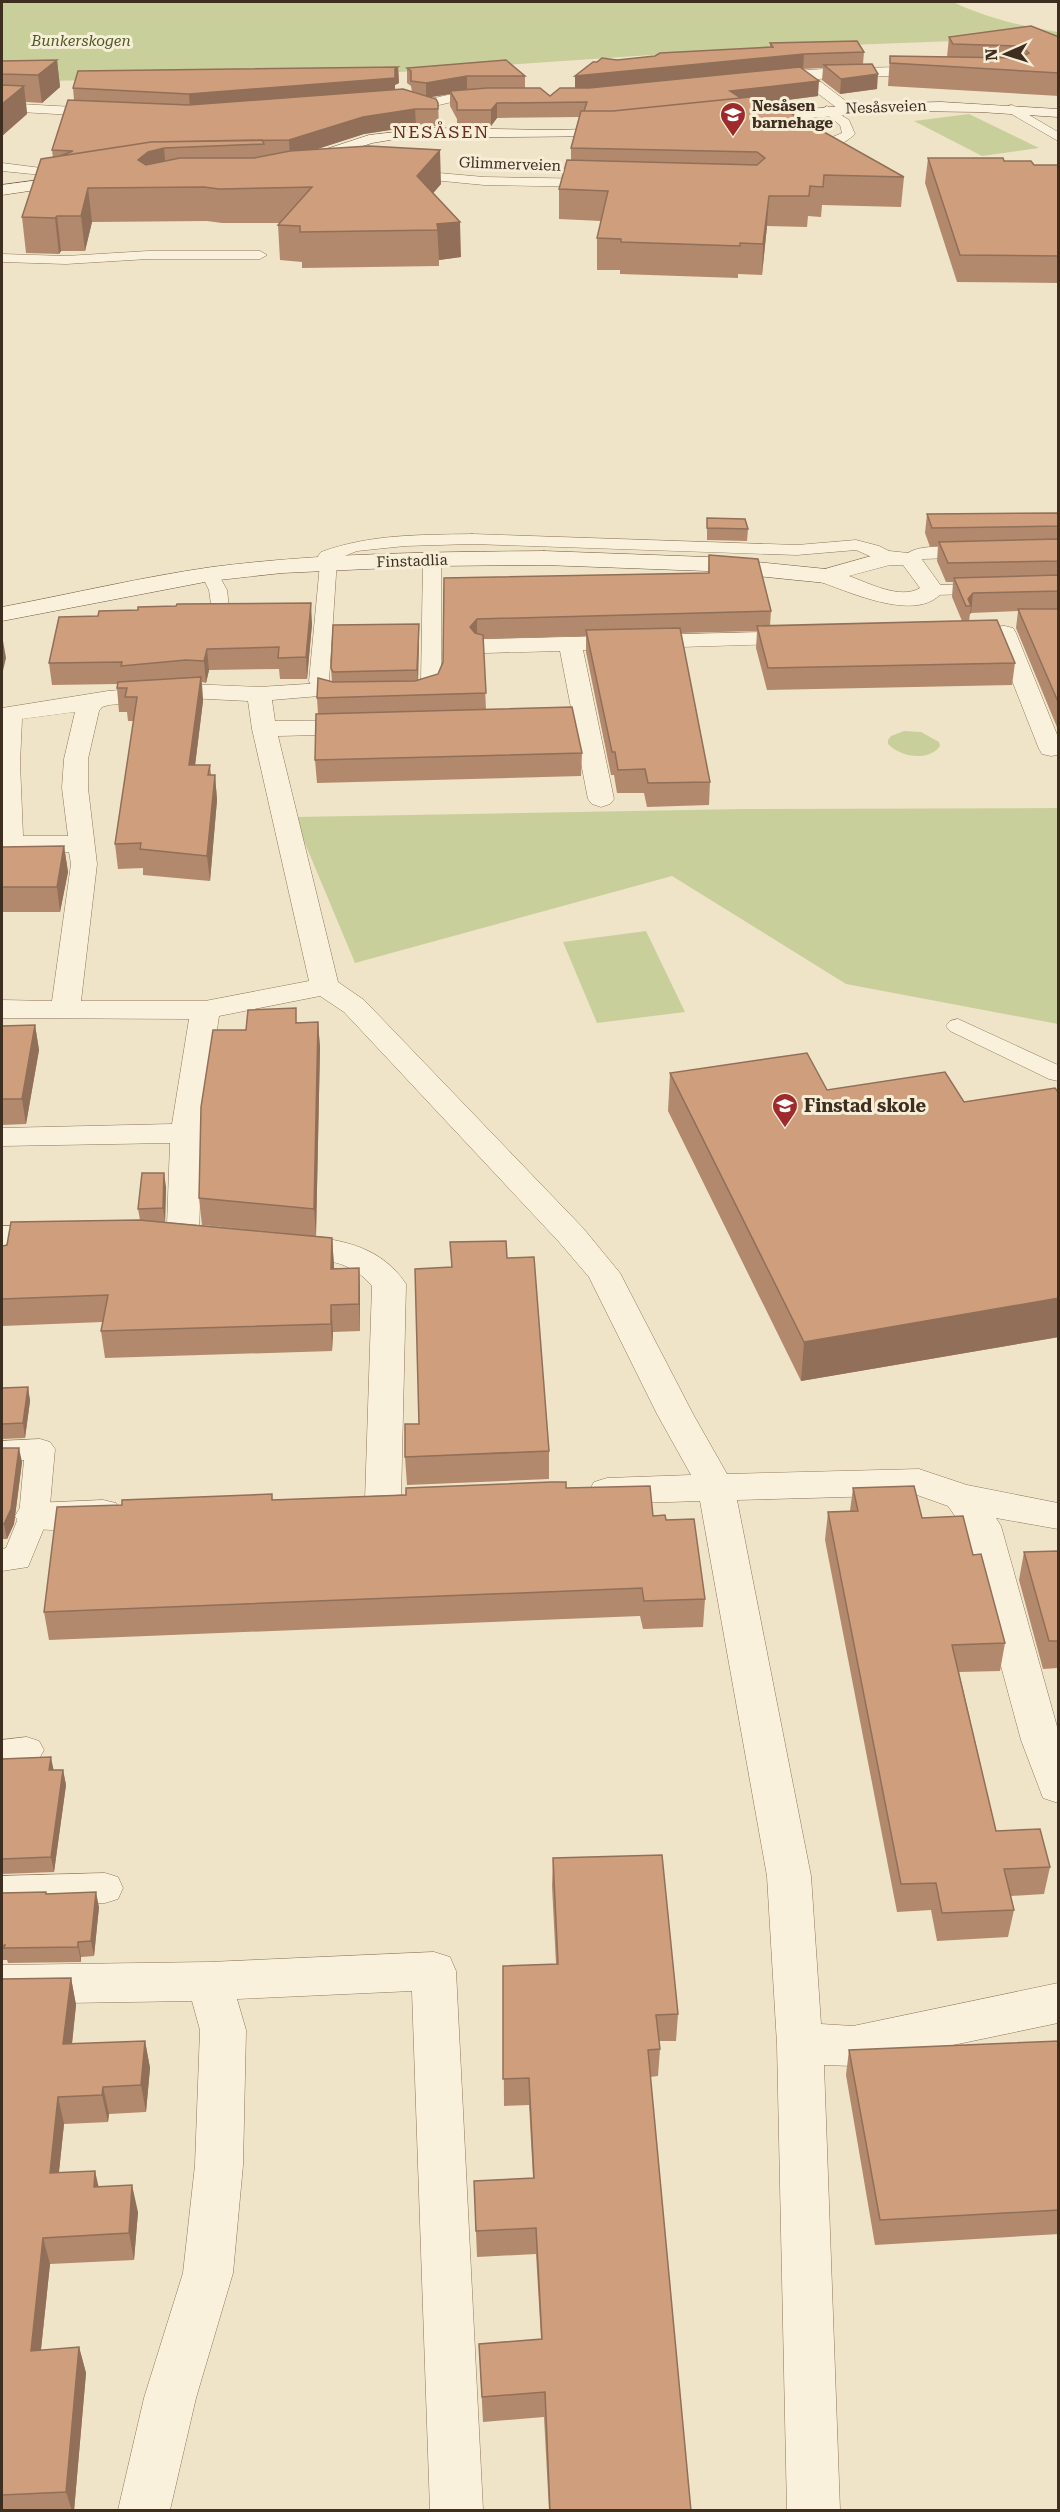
<svg xmlns="http://www.w3.org/2000/svg" width="1060" height="2512" font-family="'Roboto Serif',serif">
<style>
.green{fill:#c9cf9b}
.lines{fill:none;stroke-linecap:round;stroke-linejoin:round}
.lane-casing{stroke:#8d765c;stroke-width:1}
.street-casing{stroke:#8d765c;stroke-width:1}
.secondary-casing{stroke:#6f573f;stroke-width:1}
.lane{fill:#faf1dc;fill-rule:evenodd}
.street{fill:#faf1dc;fill-rule:evenodd}
.secondary{fill:#faf1dc;fill-rule:evenodd}
.wall{fill:#b2896c}
.shaded-wall{fill:#916f58}
.building{fill:#cf9f7d;stroke:#916f58;stroke-width:1.5}
.labels{text-anchor:middle;stroke-width:6;stroke-linejoin:round;paint-order:stroke}
.far-park-label{font-size:15px;font-style:italic;fill:#4d5a26;stroke:#f7eed8}
.far-poi-label{font-size:15px;font-weight:bold;fill:#3d2e20;stroke:#f7eed8;text-anchor:start}
.far-street-label{font-size:15px;fill:#3d2e20;stroke:#f7eed8}
.far-quarter-label{font-size:18px;letter-spacing:1.5px;fill:#6b2e1e;stroke:#f7eed8}
.poi-label{font-size:18px;font-weight:bold;fill:#3d2e20;stroke:#f7eed8;text-anchor:start}
</style>
<rect width="100%" height="100%" fill="#f0e4c8"/>
<!-- green -->
<path class="green" d="M2 2H953C987 18 1021 26 1058 32V43L1009 39 740 49 370 74 2 82Z
M969 114 1039 148 982 156 914 121Z
M904 731 921 732 939 742 940 746C929 762 900 757 888 744V740L891 736Z
M1058 808V1024L846 984 672 876 355 963 294 817 742 809Z
M646 931 685 1012 597 1023 563 942Z"/>
<g class="lines">
<defs>
<path id="lane" d="M1012 105 1058 132V141L1008 112V106Z
M827 106 849 120 855 134C846 143 824 154 811 152L809 149 811 146 842 133 840 125 821 110Z
M2 163 49 169 70 183 64 187 42 175 2 171Z
M405 170 484 177 598 179 604 183 598 187 484 185 401 177 399 174 401 171Z
M148 251H260L267 255 260 259H148L66 264 2 262V254L66 256Z
M472 534 797 545 856 540 879 546 895 554 898 558 895 562H883L856 550 797 555 472 544 405 546 357 551 337 559 329 681 331 686 353 690 356 694 353 698C339 701 329 699 316 694L309 681 320 564 318 556 321 552C371 534 419 535 472 534Z
M973 548 979 549 982 553 979 557 923 559 910 564 904 563 901 559C914 541 953 548 973 548Z
M432 554 438 555 441 559V682L436 693 405 699 398 697 395 693 398 689 421 685V682L423 559 426 555Z
M210 569 216 570 227 590 229 607C221 618 194 619 181 616L179 612 181 608 211 604 209 590 201 574 204 570Z
M1058 582V592L933 595 927 594 924 590 927 586 933 585Z
M958 1019 1058 1065V1081L1049 1079 950 1031 946 1026 950 1021Z
M40 1439 50 1442 55 1449 49 1516 28 1567 2 1571V1549L6 1548 19 1516 24 1460 2 1461V1441Z
M27 1737 39 1741 44 1750 39 1759 2 1766V1740Z
M105 1873 118 1877 123 1888 118 1899 105 1903 2 1906V1876Z"/>
<path id="street" d="M934 67 939 68 941 71 939 74 817 79 851 105 853 108 846 112 841 111 800 80 767 82 760 78C771 67 909 67 934 67Z
M494 92 499 93 501 96 499 99 452 102 426 108 419 104 421 101 452 94Z
M2 103 110 109 117 113 110 117 2 111Z
M889 551 918 554 944 590C920 625 850 592 818 581L815 576 818 571ZM890 565H903L920 588C900 600 869 583 849 576Z
M1005 626 1013 628 1016 633 1058 737V755L1051 756 1042 754 1039 749 996 640 957 642 949 640 946 635 949 630Z
M801 631 809 633 813 638 809 643 583 650 614 799 610 804 601 807 592 804 588 799 574 727 529 728 520 726 517 721 520 716 572 713 560 651 485 653 477 651 473 646 477 641 485 639Z
M323 683 331 685 335 690 331 695 272 700 275 721 361 720 370 722 373 727 370 732 361 734 278 736 338 982 364 1000 583 1228 620 1273 693 1414 727 1474 919 1469 967 1485 1058 1503V1529L996 1518 1001 1526 1058 1730V1803L1043 1798 1021 1740 964 1529 948 1506 917 1495 737 1500 811 1876 821 2024 853 2026 1058 1983V2023L853 2066 824 2065 840 2510H787L777 2044 767 1876 700 1501 607 1504 594 1500 589 1491 594 1482 607 1478 691 1475 657 1414 589 1277 559 1242 344 1012 320 996 219 1016 202 1133 199 1236 195 1243C177 1248 157 1246 139 1241L135 1234 139 1227 151 1224 167 1225 170 1143 2 1146V1128L172 1124 189 1019 2 1018V1000L52 1001 71 864 69 852H2V708L108 691 188 684 259 687ZM188 698 248 701 252 729 309 981 205 1001H81L97 864 88 788V759L99 711 102 707 109 705ZM75 712 64 759 62 788 68 836H23L20 763 22 719Z
M54 1225 66 1228 70 1235 66 1242 54 1245 2 1246V1226Z
M289 1235C334 1238 379 1243 406 1284L401 1500 396 1509 383 1513 370 1509 365 1500 372 1286C344 1253 314 1263 277 1253L273 1246 277 1239Z
M103 1500 116 1503 122 1513 116 1523C91 1530 45 1533 21 1526L15 1516 21 1506 34 1503Z
M434 1952 450 1957 456 1971 483 2510H430L412 1991 237 1999 246 2030 243 2165 233 2273 196 2398 170 2510H118L144 2398 183 2273 195 2165 200 2030 192 2001 2 2004V1965L209 1962Z"/>
<path id="secondary" d="M941 102 1058 109V117L980 112 902 111 746 123 739 119 746 115 863 104Z
M432 128 554 130 620 128 627 132 620 136 402 138 372 143 304 166 296 161 299 158 369 135Z
M77 175 85 180 83 183 2 195V185Z
M544 551 707 557 826 569 834 571 837 576 834 581 826 583 707 571 544 565 432 566 282 573 210 581 2 621V607C71 594 142 577 212 567 322 553 433 552 544 551Z"/>
</defs>
<!-- lane casing -->
<use href="#lane" class="lane-casing"/>
<!-- street casing -->
<use href="#street" class="street-casing"/>
<!-- secondary casing -->
<use href="#secondary" class="secondary-casing"/>
<!-- lane -->
<use href="#lane" class="lane"/>
<!-- street -->
<use href="#street" class="street"/>
<!-- secondary -->
<use href="#secondary" class="secondary"/>
</g>
<!-- wall -->
<path class="wall" d="M949 37H1059V96L888 86 890 56 947 57Z
M770 43 864 52 863 64 877 89 840 94 822 80 823 68 802 69 818 96 771 102 904 177 901 207 822 205 821 217 808 216 807 227 767 226 762 275 738 274V278L620 274V270H597V238L601 221 559 219V189L571 160V148L579 117 497 118 491 126H457V119L450 106V94L430 97 438 103 439 126H416L364 134 316 149 441 184 433 193 461 257 439 260V266L302 268V262L280 260 278 225 280 223H222L207 221 92 222 85 251H61L59 254 26 253 22 217 53 158 52 150 74 100 73 88 398 67 399 83 395 85V90L412 92 411 86 407 83V68L525 76V88L550 96 575 88V76L597 62 770 47Z
M57 60 60 87 42 103 26 102 27 114 2 136V61Z
M928 158 1004 161 1034 165H1059V283L957 282 925 183Z
M1059 513V732L1016 628 1018 611 971 613 970 614 969 621 1015 663 1012 685 767 690 756 648 757 631 681 633 710 782 709 805 647 807 644 793H617L614 775H611L586 652V636L483 639 486 710 582 753 581 776 317 783 315 760 318 714 317 698 332 682 331 668 419 624 418 681 438 674 443 662 444 578 708 573 709 555 771 611 770 626 962 621 952 597 953 582H946L937 561 938 546 930 547 925 533 927 514Z
M707 518 748 529 747 541 707 540Z
M312 624 307 679H280L279 669 209 670 206 683 202 682 203 701 195 765H210L211 775H215L217 800 210 881 143 875V868L118 869 115 844 134 721H128L127 712H119L117 688V684L52 685 49 663Z
M64 846 68 872 60 912H2V847Z
M297 1022H318L320 1048 316 1236 332 1238 334 1269 359 1268 360 1295V1331L333 1332 332 1351 105 1358 101 1331 103 1322 2 1326V1246L7 1245 140 1220 138 1209 166 1187 165 1222 307 1235 202 1225 199 1198 246 1030Z
M35 1025 39 1050 26 1124 2 1125V1026Z
M670 1073 827 1090 964 1102 1059 1093V1337L801 1381 668 1111Z
M507 1258 549 1451V1479L407 1485 405 1457 419 1424 451 1267Z
M28 1387 30 1401 25 1438 2 1439V1388Z
M2 1448 22 1462 14 1524 7 1539H2Z
M566 1488 666 1520 705 1599 703 1627 643 1629 640 1616 49 1640 44 1612 272 1500Z
M853 1488 922 1518 973 1555 1005 1643 1000 1671 959 1672 996 1831 1050 1867 1044 1894 1011 1896 1014 1910 1008 1937 937 1941 931 1910 897 1912 825 1540 828 1512 850 1511Z
M1024 1552 1059 1553V1670L1058 1668 1043 1669 1019 1580Z
M2 1759 53 1770H63L66 1785 54 1872 2 1874Z
M553 1858 678 2014 676 2041H659L660 2049 658 2076 650 2077 691 2511H549L544 2417 483 2422 479 2344 541 2339 536 2254 477 2257 474 2181 533 2178 529 2105 504 2106 503 1966 556 1964 552 1886Z
M46 1892V1894L99 1907 94 1956 81 1957V1962L8 1963 7 1960H2V1893Z
M71 1978 76 2005 72 2044 145 2041 150 2068 146 2112 109 2114 108 2122 64 2124 59 2172 99 2187 138 2212 134 2260 50 2264 41 2350 79 2347 86 2373 74 2511H2V1979Z
M1059 2041V2234L875 2245 846 2075 849 2050Z"/>
<!-- shaded-wall -->
<path class="shaded-wall" d="M804 54 803 69 575 91V76Z
M57 60 60 87 42 103 38 75Z
M398 67 399 83 395 85V69Z
M878 74 877 89 840 94 841 79Z
M467 76V91H450V94L426 98V83Z
M395 78V94L190 110 189 94Z
M819 81 818 96 740 106 730 91Z
M24 86 27 114 2 136V104Z
M497 103V118L491 126V110Z
M415 109 416 126 364 134 290 158 289 140 363 117Z
M164 148 167 181 63 176Z
M440 150 441 184 418 211 417 176Z
M88 188 92 222 85 251 81 216Z
M769 196 767 226 762 275 763 244Z
M57 216 61 251 59 254 55 218Z
M460 222 461 257 439 260 437 224Z
M973 593 971 613 970 614 971 606 968 599Z
M311 603 312 624 307 679 306 657Z
M477 619V639L470 627Z
M419 624V636L418 683 417 670Z
M2 635 6 658 2 675Z
M207 649 209 670 206 683 204 661Z
M201 677 203 701 192 790 189 765Z
M215 775 217 800 210 881 207 856Z
M64 846 68 872 60 912 57 887Z
M318 1022 320 1048 316 1236 314 1209Z
M35 1025 39 1050 26 1124 22 1099Z
M164 1173 166 1187 165 1223 163 1208Z
M332 1238 334 1264 333 1296 331 1269Z
M359 1268 360 1295V1331L359 1304Z
M1059 1298V1337L801 1381 804 1342Z
M331 1305 333 1332 332 1351 331 1324Z
M28 1387 30 1401 25 1438 23 1423Z
M19 1448 22 1462 14 1524 7 1539 4 1524Z
M51 1757 54 1772 49 1770Z
M63 1770 66 1785 54 1872 51 1857Z
M96 1892 99 1907 94 1956 91 1941Z
M78 1942 81 1957V1962L78 1947Z
M71 1978 76 2005 69 2071 63 2044Z
M145 2041 150 2068 146 2112 141 2085Z
M103 2087 109 2114 108 2122 102 2095Z
M58 2097 64 2124 56 2199 50 2173Z
M95 2171 101 2197 94 2187Z
M132 2185 138 2212 134 2260 129 2233Z
M43 2238 50 2264 38 2377 31 2351Z
M79 2347 86 2373 74 2511H72L66 2492Z"/>
<!-- building -->
<path class="building" d="M1031 26 1059 37V73L890 63V56L1020 58 1029 53 1021 46 953 44 949 37Z
M857 41 864 52 804 54 575 76 593 62H597L602 58 617 60 655 56 660 53 773 47 770 43Z
M57 60 38 75 2 74V61Z
M506 60 525 76H467L426 83 411 81V71L407 68Z
M872 64 878 74 841 79 824 65Z
M398 67 395 69V78L189 94 73 88 78 71Z
M800 67 819 81 730 91 741 98 613 111H584L587 102 497 103 491 110H457V103L450 91 487 88H540L550 96 560 88H589Z
M2 85 24 86 2 104Z
M403 89 436 99 438 103V109H415L363 117 289 140 151 142 60 156 73 151 52 150 68 100 189 105Z
M760 96 904 177 824 175 823 187 810 186 809 196H769L763 244 740 243V246L621 242V239L597 238 608 191 559 189 567 160 757 165 765 158 757 152 571 148 581 111H613Z
M262 140 264 144 164 148 148 152 138 160 146 165 180 158H254L290 151 369 146 440 150 417 176 460 222 437 224 438 230 300 232V226L278 225 312 187 219 189 204 187 88 188 81 216H57L55 218 22 217 41 159 151 142Z
M928 158H1003L1004 161H1031L1034 165H1059V256L960 255Z
M1059 513V526L932 528 927 514Z
M707 518 745 519 748 529 707 528Z
M1059 539V561L948 563 939 542Z
M709 555 758 559 771 611 477 619 470 627 475 633 483 635 486 693 317 698 318 678 333 682 415 681 438 674 443 662 444 578 709 573Z
M1059 575V591L973 593 968 599 971 606H966L954 578Z
M311 603 306 657 278 658 279 647 207 649 204 661 186 660 121 666 122 662 49 663 59 617 98 616 99 611 138 610V607L176 606 177 604Z
M1018 609H1059V704Z
M997 620 1015 663 768 668 757 626Z
M419 624 417 670 333 672 331 668 333 625Z
M680 628 710 782 648 783 645 769 618 770 615 752H612L586 630Z
M201 677 189 765H210L208 775H215L207 856 140 849 141 843 115 844 137 697H125L127 688H117L118 682Z
M572 707 582 753 315 760 316 714Z
M64 846 57 887H2V847Z
M296 1008V1023L318 1022 314 1209 199 1198 201 1107 213 1030H246L248 1010Z
M35 1025 22 1099H2V1026Z
M807 1053 827 1090 945 1072 964 1102 1055 1088 1059 1093V1298L804 1342 670 1073Z
M142 1173H164L163 1208 138 1209Z
M139 1220 332 1238 331 1269 359 1268V1304L331 1305V1324L101 1331 108 1295 2 1299V1246L7 1245 11 1222Z
M506 1241 507 1258 534 1257 549 1451 405 1457V1424H419L415 1269 452 1267 450 1242Z
M28 1387 23 1423 2 1424V1388Z
M2 1448H19L11 1509 4 1524H2Z
M551 1482H566V1488L650 1486 653 1516 665 1515 666 1520 694 1519 705 1599 644 1601 642 1588 44 1612 57 1507 122 1505V1500L272 1494V1500L406 1495V1488Z
M914 1486 922 1518 963 1516 973 1555 981 1554 1005 1643 952 1645 996 1831 1040 1829 1050 1867 1004 1869 1014 1910 942 1913 936 1883 901 1884 828 1512 858 1511 853 1488Z
M1058 1551 1059 1641H1049L1024 1552Z
M51 1757 49 1770H63L51 1857 2 1859V1759Z
M662 1855 678 2014 656 2015 660 2049 648 2050 691 2511H550L545 2392 482 2397 479 2344 542 2339 536 2228 476 2231 474 2181 534 2178 529 2078 503 2079V1966L558 1964 553 1858Z
M46 1892V1894L96 1892 91 1941 78 1942V1947L4 1948 5 1945 2 1946V1893Z
M71 1978 63 2044 145 2041 141 2085 103 2087 102 2095 58 2097 50 2173 95 2171 94 2187 132 2185 129 2233 43 2238 31 2351 79 2347 66 2492 2 2495V1979Z
M1059 2041V2210L880 2220 849 2050Z"/>
<!-- icons -->
<defs>
<symbol id="school-pin" viewBox="-11 -11 22 30"><path d="M0 17L-7.5 6A9.5 9.5 0 1 1 7.5 6Z" fill="#9e2a2b" stroke="#f7eed8"/><path d="M0-5L7-2L0 1L-7-2ZM-4 1L0 2.5L4 1V4Q0 6-4 4Z" fill="#fff"/></symbol>
</defs>
<g fill-rule="evenodd">
<use href="#school-pin" x="718" y="100" width="30" height="40"/>
<use href="#school-pin" x="770" y="1091" width="30" height="40"/>
</g>
<g class="labels">
<!-- far-park labels -->
<g class="far-park-label">
<text x="81" y="46">Bunkerskogen</text>
</g>
<!-- far-poi labels -->
<g class="far-poi-label">
<text x="752" y="111">Nesåsen<tspan x="752" dy="17">barnehage</tspan></text>
</g>
<!-- far-street labels -->
<g class="far-street-label">
<text transform="translate(886 107) rotate(-2)" y="5">Nesåsveien</text>
<text transform="translate(510 164) rotate(2)" y="5">Glimmerveien</text>
<text transform="translate(412 561) rotate(-2)" y="5">Finstadlia</text>
</g>
<!-- far-quarter labels -->
<g class="far-quarter-label">
<text x="441" y="138">NESÅSEN</text>
</g>
<!-- poi labels -->
<g class="poi-label">
<text x="804" y="1112">Finstad skole</text>
</g>
</g>
<!-- border -->
<rect width="1060" height="2512" fill="none" stroke="#3d2e20" stroke-width="6"/>
<!-- north arrow -->
<g transform="translate(1006 54) rotate(267)" stroke="#f7eed8" stroke-width="4.5" paint-order="stroke">
<path d="M0-4.5L10 22L0 15L-10 22Z" fill="#3d2e20"/>
<text y="-9" font-size="16" font-weight="bold" text-anchor="middle" fill="#3d2e20">N</text>
</g>
</svg>
